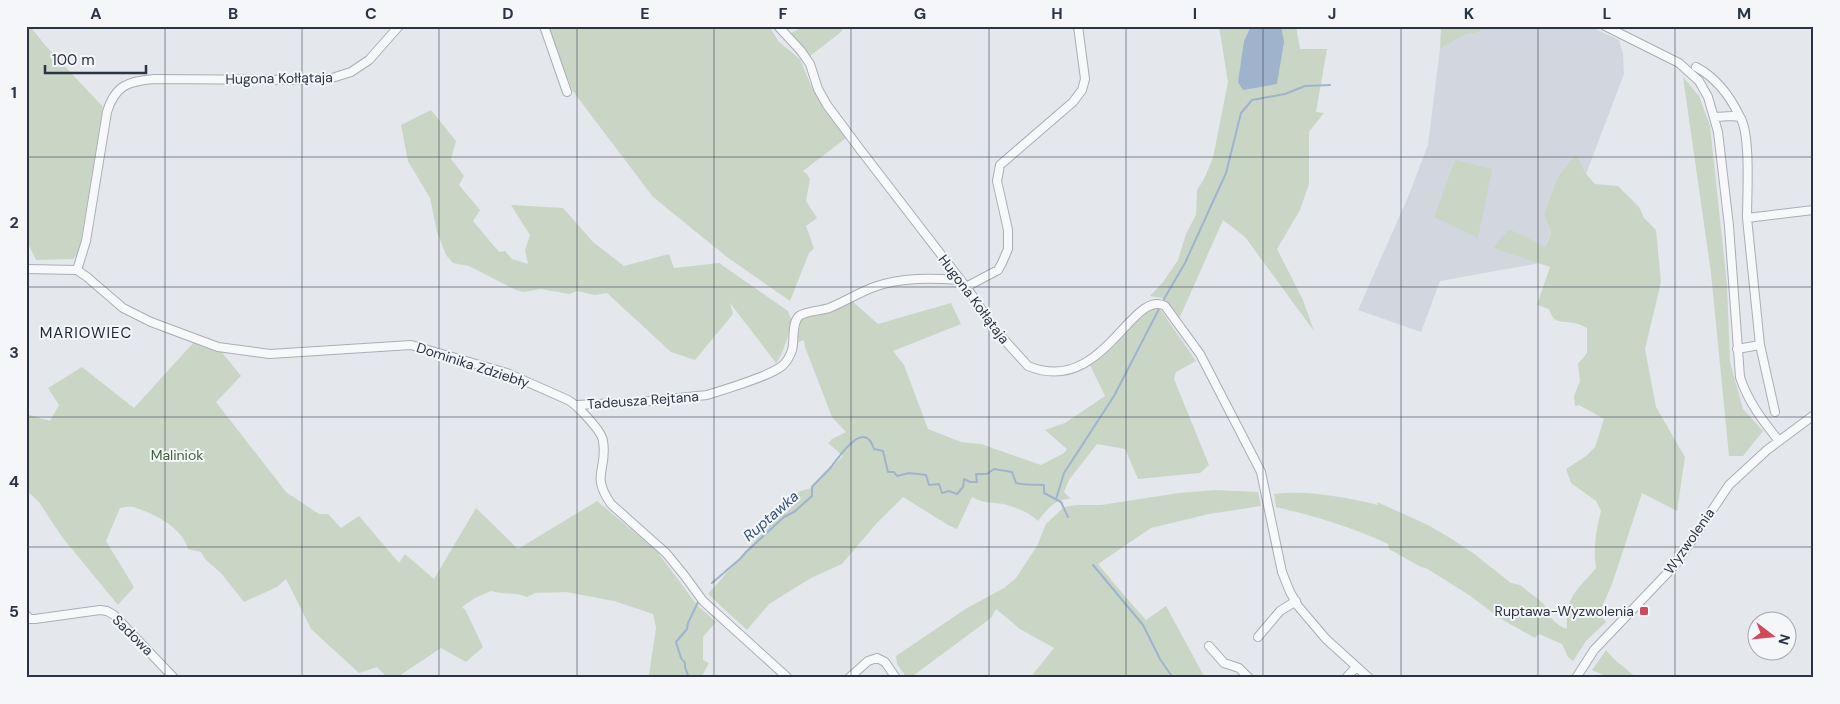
<svg xmlns="http://www.w3.org/2000/svg" width="1840" height="704" font-family="'DM Sans',sans-serif">
<style>
.built{fill:#d2d6de}
.green{fill:#c9d6c5}
.water{fill:#9fb4cc}
.lines{fill:none;stroke-linecap:round;stroke-linejoin:round}
.stream{stroke:#9fb4cc;stroke-width:2}
.minor-casing{stroke:#a9aeb7;stroke-width:10}
.minor{stroke:#f7f8fa;stroke-width:8}
.grid{fill:none;stroke:#2b3445;stroke-width:1;stroke-opacity:0.55}
.poi-dot{fill:#d1495b;stroke:#f4f6f9;stroke-width:2}
.labels{text-anchor:middle;stroke-width:4;stroke-linejoin:round;paint-order:stroke}
.street-label{font-size:14px;fill:#2b3445;stroke:#f4f6f9}
.park-label{font-size:14px;fill:#3f6138;stroke:#f4f6f9}
.poi-label{font-size:14px;fill:#2b3445;stroke:#f4f6f9;text-anchor:end}
.neighbourhood-label{font-size:15px;letter-spacing:1px;fill:#1d2536;stroke:#f4f6f9}
.water-label{font-size:15px;font-style:italic;fill:#34527a;stroke:#f4f6f9}
.neatline{fill:none;stroke:#2b3445;stroke-width:2}
.grid-label{font-size:16px;text-anchor:middle;font-weight:bold;fill:#2b3445}
</style>
<rect width="100%" height="100%" fill="#e4e7ec"/>
<!-- built -->
<path class="built" d="M1484 26H1589L1619 40 1623 54 1624 74 1586 174 1576 155 1544 215 1551 233 1544 248 1509 229 1494 248 1540 263 1440 281 1421 332 1358 310 1408 197 1428 145 1440 49 1464 35 1480 32Z"/>
<!-- green -->
<path class="green" d="M26 26H30L45 45 103 107 79 253 73 259 36 260 26 240Z
M548 26H769L779 42 800 59 812 88 846 138 803 171 807 174 810 179 806 201 817 218 806 226 814 248 809 253 790 301 727 257 653 197 572 90Z
M805 26H844L841 32 810 56 787 35Z
M1219 26H1296L1300 49H1327L1316 112 1324 113 1309 132V184L1300 210 1277 249 1303 300 1314 331 1245 237 1223 220 1180 317 1162 298 1150 296 1163 282 1178 260 1186 234 1196 215 1197 190 1204 179 1213 158 1228 82Z
M1441 26H1484L1480 32 1464 35 1440 49Z
M1683 77 1699 96 1710 126 1727 285 1730 362 1743 409 1763 431 1743 456H1729L1711 273Z
M431 110 456 141 451 159 464 176 459 185 480 210 473 221 499 252 505 251 512 259 528 264 525 250 530 235 511 205 563 208 593 242 624 266 669 254 674 268 719 263 788 311C788 312 791 318 791 319 792 327 782 357 776 363L730 303 733 314 695 360 671 352 607 293 595 295 577 291 569 294 541 289 523 292 516 290 469 266 453 263 446 255 437 232 430 198 408 161 401 125Z
M1576 154 1586 174 1595 184 1618 186 1639 207 1644 218 1656 230 1661 282 1645 349 1656 407 1685 457 1677 511 1642 493 1612 584 1599 614 1606 622 1586 641 1573 661 1568 657 1562 644 1539 634 1535 638 1501 619 1469 595 1426 568 1421 567 1389 549 1388 544C1352 527 1315 516 1276 507L1274 494C1309 490 1343 497 1378 505L1377 502 1428 525 1450 538 1473 553 1511 583 1520 585 1544 604C1546 615 1557 626 1567 629 1565 596 1576 592 1596 568 1593 548 1596 531 1601 511L1596 501 1571 483 1566 469 1586 456 1595 447 1604 419 1579 405 1575 406 1574 396 1580 381 1578 364 1587 353V328C1574 320 1566 324 1556 320 1552 318 1551 313 1549 309L1537 305 1550 267 1493 248 1509 229 1545 247 1551 233 1544 215 1557 179Z
M1455 160 1492 169 1478 238 1434 217Z
M852 301 878 324 951 303 961 324 893 351 904 365 928 429 961 442 981 444 1041 465 1064 453 1067 449 1045 430 1065 423 1105 396 1090 365C1111 356 1130 322 1150 307L1160 309 1196 361 1176 372 1174 379 1209 465 1200 473 1138 479 1125 449 1097 444 1069 480 1064 492 1070 498H1073C1055 500 1049 506 1038 521 1030 513 1018 508 1007 505 993 501 986 505 972 497L957 529 948 525 903 497 876 524 842 564 811 578 769 604 747 630 708 594 798 492 811 488 843 456 828 443 832 439 846 432 832 417 805 347 804 340 796 343 802 316 835 310Z
M194 342 221 351 241 376 216 402 286 492 319 514H328L341 528 359 516 399 563 405 554 434 579 476 508 518 549 597 501 656 550 697 605 716 622 703 637V660L709 663 701 678H660L649 675 656 628 653 614 614 601 566 592 535 593 527 597C515 592 504 595 491 591L475 598 462 607 466 611 483 647 466 662 441 648 396 678H388L377 667 359 673 311 629 286 579 277 587 244 602 221 573 206 560 201 552 188 549C183 529 156 514 136 508 132 506 126 507 120 508L106 541 134 587 118 605 62 537 39 502 26 490V414L50 421 59 405 48 388 82 367 134 408Z
M1215 490 1258 492 1261 506 1209 514 1151 528 1098 564 1129 601 1146 620 1166 606 1205 678H1030L1054 648 1020 629 996 609 991 618 910 678H907L897 664 896 656 967 608 1004 588 1016 578 1037 546 1046 524 1064 507 1077 505H1101L1179 493Z
M1606 650 1615 660 1637 678H1610L1592 670Z"/>
<!-- water -->
<path class="water" d="M1251 26H1281L1284 42 1277 84 1243 90 1238 82 1244 41Z"/>
<g class="lines">
<!-- stream -->
<path class="stream" d="M1164 299 1185 263 1226 173 1241 113 1252 100 1285 94 1305 86 1330 85
M1056 499 1064 473 1114 396 1159 309
M1093 565 1143 625 1160 659 1173 678
M712 583 741 558 746 552 784 517 794 512 812 496V487C818 480 825 474 831 467 840 456 864 418 874 449L883 451 888 472H894L897 476 909 473 926 475 929 485 939 484 942 493 949 491 957 494 963 487 964 479 970 482H977L976 474H987L994 469 1012 472 1016 483C1026 486 1034 484 1044 485V493L1061 502 1068 517
M689 678 685 667V663L681 658 676 642 687 629 688 623 699 600"/>
<defs>
<path id="minor" d="M544 26 567 92
M778 26 801 51 810 64 818 89 827 105 859 148 966 287 977 302 990 324 1028 366C1103 397 1131 288 1165 306L1200 354 1261 472 1282 572 1290 592 1298 606 1326 639 1369 678
M1605 26 1679 63 1699 81 1708 97 1718 132 1729 226 1740 377C1748 402 1763 421 1779 441
M1696 67C1717 78 1730 96 1740 117
M1715 117 1732 116 1740 117C1751 134 1747 195 1747 218L1813 210
M26 269 77 270 87 277 123 308 151 322 218 347 270 354 411 345 507 373 568 400C577 405 602 431 603 441 608 470 590 474 611 504L666 553 684 575 703 601 788 678
M77 270 86 241 107 112C115 85 129 81 154 79L301 80 332 78 351 72 369 60 399 26
M966 287 998 270 1002 263 1008 249V230L997 181 1000 165 1073 102 1082 90 1085 79 1078 26
M1760 345 1775 412
M1737 349 1760 345 1747 218
M577 405 640 402 707 395C726 389 768 377 782 366 787 362 790 356 792 350 795 340 791 324 799 316 806 311 820 311 829 308 844 302 858 293 874 287 902 277 931 278 961 280
M26 615 30 619H35L100 610 107 611 114 615 174 678
M1258 637 1280 611 1296 601
M1209 646 1224 663 1239 668 1249 678
M849 678 868 661 877 658 885 662 896 678
M1346 678 1356 667
M1576 678 1594 650 1676 564 1729 485 1767 450 1814 415"/>
</defs>
<!-- minor casing -->
<use href="#minor" class="minor-casing"/>
<!-- minor -->
<use href="#minor" class="minor"/>
</g>
<!-- grid -->
<path class="grid" d="M165 26V678M302 26V678M439 26V678M577 26V678M714 26V678M851 26V678M989 26V678M1126 26V678M1263 26V678M1401 26V678M1538 26V678M1675 26V678M26 157H1814M26 287H1814M26 417H1814M26 547H1814"/>
<!-- markers -->
<rect class="poi-dot" x="1639" y="606" width="10" height="10" rx="2.5"/>
<g class="labels">
<!-- street labels -->
<g class="street-label">
<text transform="translate(279 78) rotate(-1)" y="5">Hugona Kołłątaja</text>
<text transform="translate(974 299) rotate(53)" y="5">Hugona Kołłątaja</text>
<text transform="translate(473 365) rotate(18)" y="5">Dominika Zdziebły</text>
<text transform="translate(643 400) rotate(-4)" y="5">Tadeusza Rejtana</text>
<text transform="translate(1689 541) rotate(-55)" y="5">Wyzwolenia</text>
<text transform="translate(133 635) rotate(45)" y="5">Sadowa</text>
</g>
<!-- park labels -->
<g class="park-label">
<text x="177" y="460">Maliniok</text>
</g>
<!-- poi labels -->
<g class="poi-label">
<text x="1634" y="616">Ruptawa-Wyzwolenia</text>
</g>
<!-- neighbourhood labels -->
<g class="neighbourhood-label">
<text x="86" y="338">MARIOWIEC</text>
</g>
<!-- water labels -->
<g class="water-label">
<text transform="translate(771 516) rotate(-41)" y="5">Ruptawka</text>
</g>
</g>
<!-- border -->
<rect width="1840" height="704" fill="none" stroke="#f4f6f9" stroke-width="55"/>
<!-- north arrow -->
<g transform="translate(1772 636) rotate(106)"><circle r="24" fill="#f4f6f9" stroke="#a4a8b1"/>
<path d="M0-4L9 19L0 12L-9 19Z" fill="#d1495b"/>
<text y="-8" font-size="14" font-weight="bold" text-anchor="middle" fill="#2b3445">N</text>
</g>
<!-- scale -->
<path d="M45 65v8h101v-8" fill="none" stroke="#2b3445" stroke-width="2.5"/>
<text x="52" y="65" font-size="15" fill="#2b3445" stroke="#f4f6f9" stroke-width="4" paint-order="stroke">100 m</text>
<rect x="28" y="28" width="1784" height="648" class="neatline"/>
<g class="grid-label">
<text x="96" y="19">A</text>
<text x="233" y="19">B</text>
<text x="371" y="19">C</text>
<text x="508" y="19">D</text>
<text x="645" y="19">E</text>
<text x="783" y="19">F</text>
<text x="920" y="19">G</text>
<text x="1057" y="19">H</text>
<text x="1195" y="19">I</text>
<text x="1332" y="19">J</text>
<text x="1469" y="19">K</text>
<text x="1607" y="19">L</text>
<text x="1744" y="19">M</text>
<text x="14" y="98">1</text>
<text x="14" y="228">2</text>
<text x="14" y="358">3</text>
<text x="14" y="487">4</text>
<text x="14" y="617">5</text>
</g>
</svg>
